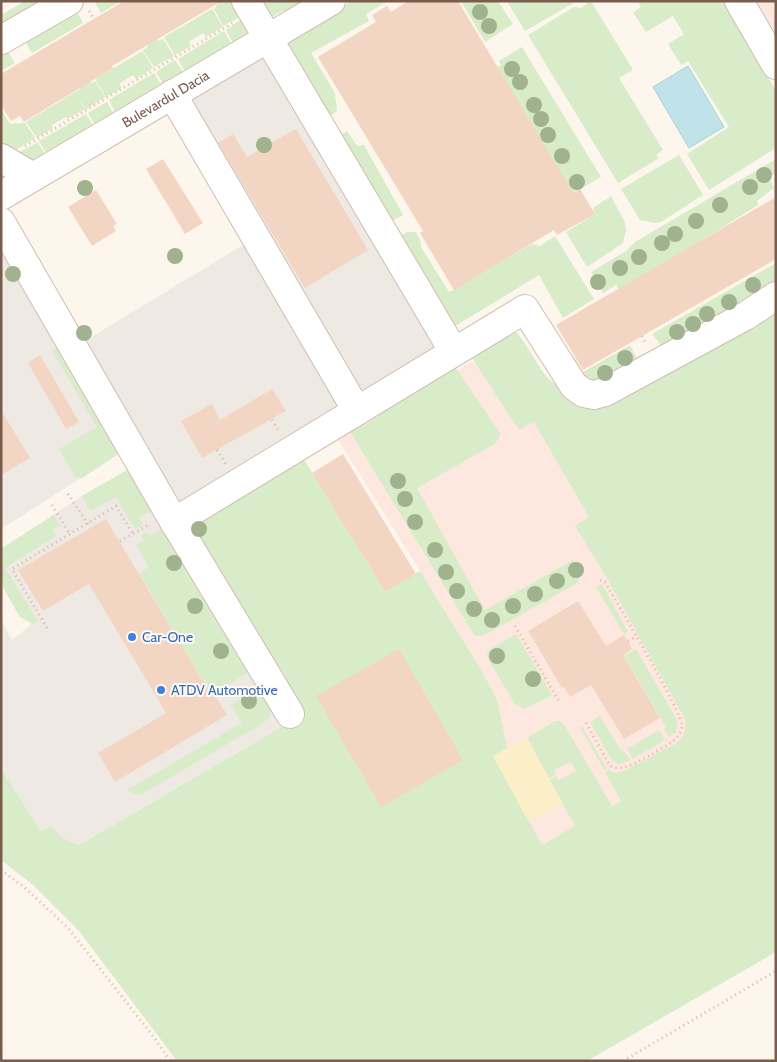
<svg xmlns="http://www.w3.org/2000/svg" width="777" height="1062" font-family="Cabin,sans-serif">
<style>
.commercial{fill:#fde8e0}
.industrial{fill:#efe9e4}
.green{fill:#d8ecc9}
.sand{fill:#fcefc7}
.water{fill:#bfe3e8;stroke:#a5d3da}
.building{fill:#f3d5c3}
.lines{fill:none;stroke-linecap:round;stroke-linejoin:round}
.minor-casing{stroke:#d1beb0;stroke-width:30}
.path{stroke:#d9b8a5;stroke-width:3;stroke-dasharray:1 4;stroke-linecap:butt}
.minor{stroke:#fff;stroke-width:28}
.tree{fill:#a0b28e}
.shop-dot{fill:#3f7fe0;stroke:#fffaf3;stroke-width:2}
.labels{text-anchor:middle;stroke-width:4;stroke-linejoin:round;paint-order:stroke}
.street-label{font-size:14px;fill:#7a5c4d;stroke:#fffaf3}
.shop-label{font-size:14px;fill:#366cbe;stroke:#fffaf3;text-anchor:start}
</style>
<rect width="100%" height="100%" fill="#fdf6ec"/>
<!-- commercial -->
<path class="commercial" d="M747 1H776V50Z
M472 361 592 479 711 751 542 845 493 756 507 748 498 702 482 671 338 439 349 432V430L448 365 458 370Z"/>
<!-- industrial -->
<path class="industrial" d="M266 53 441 346 359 395 190 103 192 94Z
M1 238 117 455 1 529Z
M248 242 345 406 184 504 178 502 83 342Z
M129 469 286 724 58 857 1 769V619L12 640 32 624 20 617 1 584V549L82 496Z"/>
<!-- green -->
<path class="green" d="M25 1H51L1 31V15Z
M94 1H121L101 13Z
M220 1H236L244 15 223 26 214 9Z
M254 1H310L286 15 284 10 266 20Z
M352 1H388L366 14 369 21 311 53 335 93 337 111 324 121 286 43 291 38Z
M461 1H498L513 24 485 42Z
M507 1H577L525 31Z
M591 1 633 70 619 78 663 150 656 155 659 158 618 183 528 35 574 7 581 8Z
M637 1H723L776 91V148L709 190 687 154 729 127 688 61 681 65 668 44 684 34 673 16 646 32 633 12 641 7Z
M75 8 83 23 32 53 24 39Z
M212 9 223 27 206 37 203 33 189 42 191 46 175 55 164 37Z
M246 16 250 29 246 39 235 47 226 30Z
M224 31 233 47 187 75 178 59Z
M157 39 159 41 163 39 174 56 154 67 143 50 148 47 147 45Z
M522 47 601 177 571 194 497 68 501 65 499 61Z
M6 49 15 63 1 71V52Z
M143 51 153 68 136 79 133 75 119 84 122 88 106 97 95 79Z
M175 60 185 75 165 87 156 72Z
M154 73 163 88 117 116 109 100Z
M88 80 91 83 95 81 105 97 86 109 77 96 85 109 67 119 66 117 52 125 53 128 37 138 26 122 80 89 78 86Z
M107 102 116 117 97 128 88 113Z
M1 109 10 124 25 123 35 138 10 154 1 149Z
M86 114 95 128 48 157 39 141Z
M347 131 357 146 364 145 403 215 384 225 336 138Z
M38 142 47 158 36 163 14 155Z
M679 155 703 195 661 222 655 223 640 220 621 189Z
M776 159V173L769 178 774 188 757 201 758 205 620 292 616 285 603 293 591 272 626 251 635 242Z
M611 196 625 222 626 231 623 243 587 267 566 232 595 214 593 208Z
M407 232H416L420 240 421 247 449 292 532 244 540 246 555 236 594 299 563 318 539 275 452 328 394 240Z
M776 263V287L671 348 661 345 652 334Z
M776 304V952L587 1061H177L79 931 33 885 1 860V769L41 831 51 826C59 836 66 841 79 845L300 716 189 523 300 453 385 592 420 571 482 671 498 702 507 748 494 756 542 845 575 826 549 780 556 776 559 780 576 771 571 762 554 770 556 774 549 778 527 738 555 721H560L565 726 612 806 621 801 605 772 609 770 615 773 624 771 677 743C686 735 688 725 683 715L605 575 575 526 589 517 534 422 519 430 470 355 512 329C525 338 535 363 547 377 554 384 563 391 571 398Z
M630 345 638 361 592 386 567 360 574 357 583 372Z
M61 346 121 449 117 455 82 478 75 477 59 449 97 427 52 351Z
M448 365 458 371 500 433C499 440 497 442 491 446L417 488 485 610 573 560 580 575 578 582 574 585 483 636H476L473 633 349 430 356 421 362 427 379 416 374 409Z
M129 469 158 507 139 518 143 524 135 529 116 497 90 511 82 496Z
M54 515 60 525 52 530 56 536 5 568 38 621 33 624 20 617 1 584V549Z
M165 527 251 671 211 695 139 573 149 567 136 545 144 540 141 535 146 532 149 536Z
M602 584 628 632 624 634 596 587Z
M516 634 552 695 524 709 515 704 488 659 487 654 489 650Z
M636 649 678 722 676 732 669 737 664 729 666 727 624 656Z
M263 686 272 708 269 718 262 724 140 795 133 794 127 790 242 723 230 705Z
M600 716 622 752 624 751 630 760 618 765 612 760 590 722Z
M582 726 607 769 604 770 580 727Z
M659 730 665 740 633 759 627 749Z"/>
<!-- sand -->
<path class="sand" d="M527 738 563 804 528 821 493 756Z"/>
<!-- water -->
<path class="water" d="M688 66 724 127 689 148 653 87Z"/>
<!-- building -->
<path class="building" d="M124 1H222L112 66 113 68 24 122 20 116 11 121 1 105V74Z
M408 1H458L573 193 580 189 595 214 557 235 554 230 454 290 420 233 423 231 318 57 376 22 372 15 387 6 391 12Z
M296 129 368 250 305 288 218 143 233 134 247 157Z
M163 159 203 223 185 234 146 169Z
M96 190 117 224 113 226 116 231 92 246 68 207Z
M776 197V259L583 370 556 325Z
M40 355 79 422 66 429 28 363Z
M272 389 286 411 202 458 181 421 212 404 220 420Z
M1 410 30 458 1 475Z
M343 454 416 574 385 592 312 473Z
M106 519 211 695 217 699 227 715 115 782 98 753 166 713 89 584 43 611 18 570Z
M578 601 606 646 624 635 632 649 623 655 660 718 624 739 591 685 570 697 564 687 562 688 528 631Z
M399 649 463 760 381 807 316 696Z"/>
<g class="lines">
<defs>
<g id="minor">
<path d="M246 1 454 352"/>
<path d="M739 1 776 65"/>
<path d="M1 40 69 1"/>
<path d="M172 94 357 411"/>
<path d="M1 158 33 177"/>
<path id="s1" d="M1 196 331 1"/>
<path d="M1 222 169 513 290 714"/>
<path d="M174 522 525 309 574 386 584 393 594 395 605 392 747 315 776 296"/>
</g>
</defs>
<!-- minor casing -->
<use href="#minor" class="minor-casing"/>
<!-- path -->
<path class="path" d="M89 11 94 19
M25 146 233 23
M642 336 646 344
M272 420 279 432
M217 450 226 464
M68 494 88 524
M52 505 70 534
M120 541 150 524
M515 626 560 703
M47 628 12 569 116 506 133 534
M628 641 636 637
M586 723 610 766C625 772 638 761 652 754 662 748 681 740 682 727 683 712 616 602 605 582L598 579
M1 870 24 887 68 928 153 1036 170 1061
M623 1061 776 971"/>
<!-- minor -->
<use href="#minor" class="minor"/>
</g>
<!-- trees -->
<g class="tree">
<circle cx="480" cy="12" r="8"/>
<circle cx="489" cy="26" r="8"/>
<circle cx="512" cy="69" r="8"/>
<circle cx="520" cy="82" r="8"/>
<circle cx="534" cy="105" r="8"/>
<circle cx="541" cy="119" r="8"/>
<circle cx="548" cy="135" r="8"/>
<circle cx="264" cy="145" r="8"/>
<circle cx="562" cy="156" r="8"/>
<circle cx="764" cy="175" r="8"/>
<circle cx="577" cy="182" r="8"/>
<circle cx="750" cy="187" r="8"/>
<circle cx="85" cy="188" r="8"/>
<circle cx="720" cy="205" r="8"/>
<circle cx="696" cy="221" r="8"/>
<circle cx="675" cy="234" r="8"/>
<circle cx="662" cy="243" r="8"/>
<circle cx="175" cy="256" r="8"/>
<circle cx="639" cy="257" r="8"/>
<circle cx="620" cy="268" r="8"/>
<circle cx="13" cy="274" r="8"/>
<circle cx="598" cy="282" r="8"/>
<circle cx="753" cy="285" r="8"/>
<circle cx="729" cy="302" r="8"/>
<circle cx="707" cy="314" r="8"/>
<circle cx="693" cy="324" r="8"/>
<circle cx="677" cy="332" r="8"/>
<circle cx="84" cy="333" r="8"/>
<circle cx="625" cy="358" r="8"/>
<circle cx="605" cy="373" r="8"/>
<circle cx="398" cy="481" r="8"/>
<circle cx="405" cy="499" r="8"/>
<circle cx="415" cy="522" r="8"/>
<circle cx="199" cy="529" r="8"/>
<circle cx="435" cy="550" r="8"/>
<circle cx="174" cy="563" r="8"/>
<circle cx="576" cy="570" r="8"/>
<circle cx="446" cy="572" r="8"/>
<circle cx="557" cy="581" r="8"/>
<circle cx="457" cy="591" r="8"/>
<circle cx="535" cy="594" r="8"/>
<circle cx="195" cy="606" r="8"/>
<circle cx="513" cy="606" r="8"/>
<circle cx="474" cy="609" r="8"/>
<circle cx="492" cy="620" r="8"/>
<circle cx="221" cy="651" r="8"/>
<circle cx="497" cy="656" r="8"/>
<circle cx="533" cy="679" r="8"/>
<circle cx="249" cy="701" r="8"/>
</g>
<!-- markers -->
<g class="shop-dot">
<circle cx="132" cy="637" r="5"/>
<circle cx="161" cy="690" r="5"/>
</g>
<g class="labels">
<!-- street labels -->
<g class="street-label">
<text dy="5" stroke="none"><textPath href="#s1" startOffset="191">Bulevardul Dacia</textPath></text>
</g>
<!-- shop labels -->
<g class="shop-label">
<text x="142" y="642">Car-One</text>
<text x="171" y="695">ATDV Automotive</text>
</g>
</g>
<!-- border -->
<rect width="777" height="1062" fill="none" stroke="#7a5c4d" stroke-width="5"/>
</svg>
